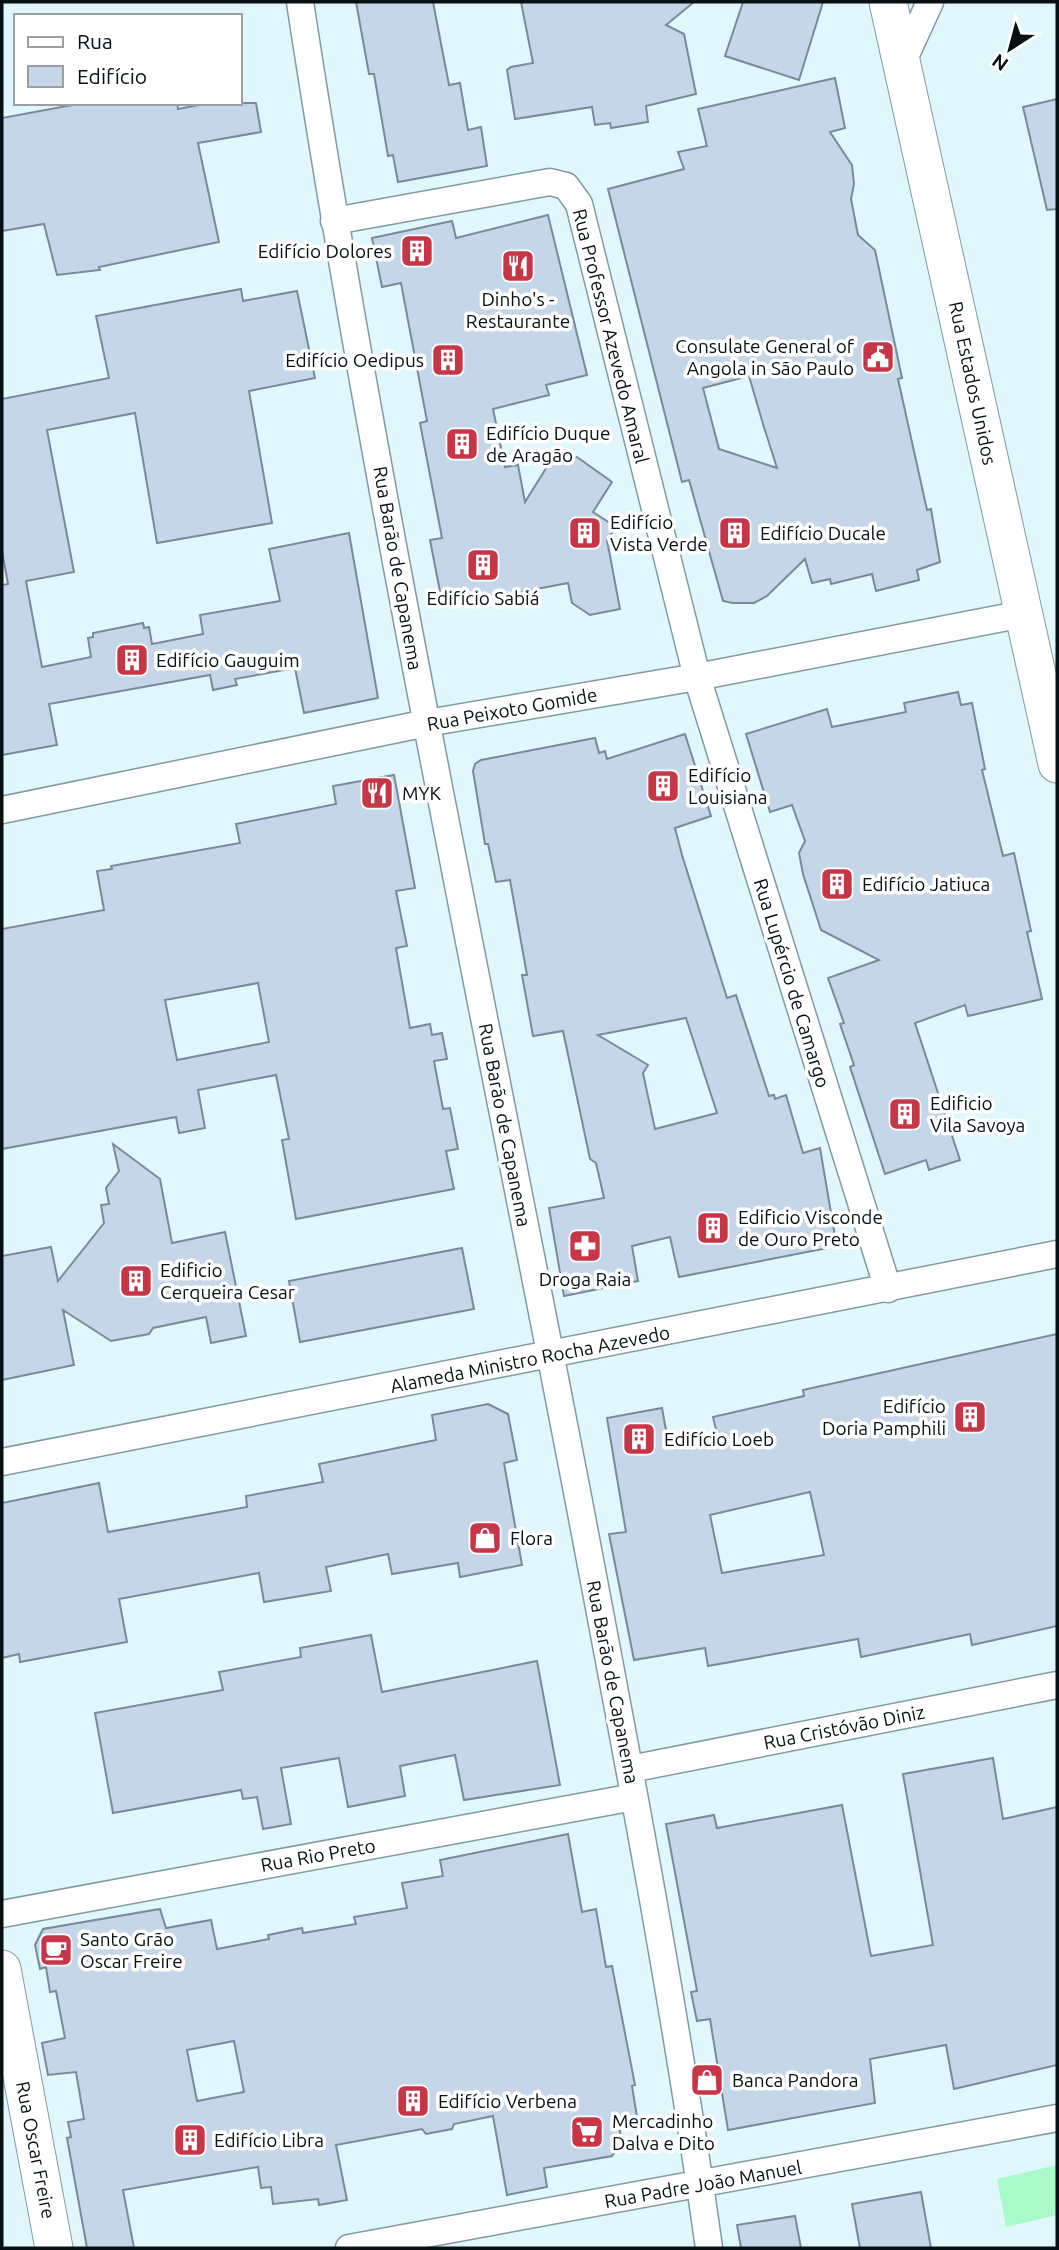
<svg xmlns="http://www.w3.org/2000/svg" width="1059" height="2250" font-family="Ubuntu,sans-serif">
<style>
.green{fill:#aaf9c9}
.building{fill:#c5d6e9;stroke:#7a899b;stroke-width:2;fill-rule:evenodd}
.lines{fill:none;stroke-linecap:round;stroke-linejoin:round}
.street-casing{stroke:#819aa3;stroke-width:29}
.secondary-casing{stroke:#819aa3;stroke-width:39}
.street{stroke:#fff;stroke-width:26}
.secondary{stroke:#fff;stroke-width:37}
.labels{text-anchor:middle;stroke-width:7;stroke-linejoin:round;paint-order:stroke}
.poi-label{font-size:19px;fill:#071013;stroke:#fff;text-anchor:start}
.street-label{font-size:19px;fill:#071013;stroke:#fff}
</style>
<rect width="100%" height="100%" fill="#e1f7fe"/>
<!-- green -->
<path class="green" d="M1057 2165V2215L1006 2227 997 2179Z"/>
<!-- building -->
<path class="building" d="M356 2H433L449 85 460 83 468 130 481 127 487 166 398 182 393 155 388 156 374 74H369Z
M521 2H694L666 25 684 34 696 94 646 106 648 122 611 128 610 123 595 125 592 107 515 119 507 70 511 67 533 63Z
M743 2H823L799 80 725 56Z
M835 78 845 128 830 132 852 165 854 184 851 199 858 235 875 250 902 378 898 379 927 510 931 509 940 562 917 570 919 580 876 591 872 574 831 584 830 579 812 583 805 559 767 596 754 603H733L723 601 689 480 682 482 608 189 684 169 678 152 707 146 698 109ZM749 376 763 424 777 468 719 449 703 388Z
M1057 99V209L1047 210 1023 107Z
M83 103H177L178 109 209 103H256L261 132 198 143 219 242 99 267 100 270 57 275 44 224 2 231V118Z
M548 215 587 375 546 385 549 395 493 409 505 467 518 465 525 502 558 449 573 458 577 457 612 482 593 512 616 527 607 540 620 609 590 615 572 603 568 583 443 607 430 540 442 538 420 423 427 421 407 315 401 283 382 287 372 238 452 221 456 238Z
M241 289 243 301 297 291 315 378 249 391 272 523 157 543 135 413 47 430 74 572 26 581 42 667 91 657 88 638 93 637V633L143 623 144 628 149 627 152 644 203 634 200 615 280 601 269 549 349 533 378 698 304 713 295 668 235 679 237 685 213 690 210 675 49 704 57 745 2 755V585L8 584 2 551V399L109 378 96 316Z
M958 692 961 705 972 703 985 769 982 770 1003 856 1014 853 1031 931 1027 932 1042 999 968 1016 965 1005 915 1023 960 1160 929 1170 926 1160 885 1174 850 1067 854 1065 840 1024 844 1023 828 978 879 960 821 930 803 874 799 853 805 841 792 805 770 812 746 734 827 709 832 727 906 712 904 703Z
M685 734 711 816 675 828 682 855 727 998 736 995 769 1096 774 1095 775 1099 786 1095 803 1153 820 1148 836 1242 827 1244 828 1248 679 1277 670 1237 632 1246 638 1281 564 1296 549 1208 604 1198 596 1163 590 1159 563 1031 533 1036 522 975H527L510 880 496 882 488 844H485L473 771 475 764 481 760 595 738 599 753 605 751 607 759ZM686 1018 717 1113 655 1129 643 1073 648 1065 598 1035Z
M394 775 415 888 396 891 407 946 396 948 410 1028 430 1024 432 1035 442 1033 447 1059 434 1061 443 1109 450 1108 458 1149 446 1151 454 1189 296 1219 282 1140 289 1139 276 1075 198 1090 205 1128 179 1133 176 1117 2 1149V929L104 910 97 871 112 869 111 866 240 843 236 824 336 804 333 786ZM258 983 269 1042 177 1060 165 1000Z
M113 1144 160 1179 172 1243 225 1232 246 1336 211 1343 206 1317 153 1328 149 1334 111 1341 63 1310 74 1365 2 1380V1256L51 1247 58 1281 104 1223 101 1205 109 1204 106 1188 119 1171Z
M462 1248 474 1309 300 1342 289 1281Z
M1057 1334V1626L972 1645 970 1634 861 1657 858 1639 708 1666 705 1648 634 1660 609 1534 626 1532 607 1418 662 1408 669 1447 718 1438 713 1417 804 1396 803 1390ZM810 1492 824 1555 722 1573 710 1515Z
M488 1404 508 1414 517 1460 504 1463 522 1565 460 1577 458 1563 392 1574 388 1554 326 1567 331 1591 264 1602 259 1573 119 1599 127 1642 20 1662 19 1654 2 1658V1503L99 1483 108 1532 247 1507 246 1496 323 1482 319 1464 436 1440 432 1415Z
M371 1635 382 1692 537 1661 560 1785 464 1800 455 1755 400 1766 405 1796 348 1807 339 1758 281 1768 291 1824 263 1829 257 1797 243 1799 241 1790 113 1813 95 1713 223 1690 219 1672 301 1657 300 1648Z
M993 1758 1003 1819 1057 1807V2065L954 2089 946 2045 870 2059 875 2103 728 2130 710 2019 697 2021 691 1992 697 1991 666 1824 714 1815 717 1828 842 1805 871 1956 933 1945 903 1774Z
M568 1834 582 1912 596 1909 606 1967 612 1966 635 2085 632 2086 637 2117 618 2120 622 2142 612 2156 544 2168 547 2187 507 2195 493 2116 454 2124 452 2129 426 2134 422 2129 336 2145 347 2200 319 2205 318 2199 273 2204 271 2187 261 2188 258 2167 123 2190 134 2248H87L67 2138 71 2137 68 2122 84 2119 76 2072 48 2075 42 2043 65 2038 56 1991 50 1992 46 1967 40 1969 35 1945 43 1929 160 1909 166 1928 211 1920 217 1949 269 1939 268 1935 302 1928 303 1933 356 1924 354 1917 407 1908 402 1883 443 1876 440 1860ZM234 2041 244 2092 197 2101 187 2050Z
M921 2192 931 2248H860L852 2204Z
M795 2216 801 2248H741L737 2225Z"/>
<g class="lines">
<defs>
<path id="street" d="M300 2C377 505 483 1003 579 1502 626 1750 674 1998 709 2248
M903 61 930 2
M334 221 550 182 566 186 579 204 697 677 888 1289
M2 810 427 723 697 677 1023 614
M2 1462 1057 1254
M630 1769 1057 1685
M2 1914 634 1797
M349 2248 1057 2118"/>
<path id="secondary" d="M888 2 1057 764
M2 1969 54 2248"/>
</defs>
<!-- street casing -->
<use href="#street" class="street-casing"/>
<!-- secondary casing -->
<use href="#secondary" class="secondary-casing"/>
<!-- street -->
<use href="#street" class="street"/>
<!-- secondary -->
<use href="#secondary" class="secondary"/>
</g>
<!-- icons -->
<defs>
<symbol id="building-square" viewBox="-11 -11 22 22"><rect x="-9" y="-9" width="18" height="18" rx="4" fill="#c73646" stroke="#fff"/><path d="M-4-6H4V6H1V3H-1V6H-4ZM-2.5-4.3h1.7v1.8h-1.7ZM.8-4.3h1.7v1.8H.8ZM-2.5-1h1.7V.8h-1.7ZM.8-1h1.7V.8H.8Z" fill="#fff"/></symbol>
<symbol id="restaurant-square" viewBox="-11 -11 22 22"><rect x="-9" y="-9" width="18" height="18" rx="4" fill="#c73646" stroke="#fff"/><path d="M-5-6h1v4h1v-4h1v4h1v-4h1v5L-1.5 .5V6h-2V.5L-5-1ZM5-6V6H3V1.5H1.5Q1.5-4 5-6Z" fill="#fff"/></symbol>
<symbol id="civic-square" viewBox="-11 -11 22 22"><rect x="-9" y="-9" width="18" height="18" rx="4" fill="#c73646" stroke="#fff"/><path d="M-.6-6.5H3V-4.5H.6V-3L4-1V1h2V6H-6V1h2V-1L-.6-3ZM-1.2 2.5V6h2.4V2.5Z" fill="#fff"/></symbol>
<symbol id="pharmacy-square" viewBox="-11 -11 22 22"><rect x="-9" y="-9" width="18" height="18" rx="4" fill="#c73646" stroke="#fff"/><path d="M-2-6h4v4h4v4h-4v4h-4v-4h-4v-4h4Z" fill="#fff"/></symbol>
<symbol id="shop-square" viewBox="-11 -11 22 22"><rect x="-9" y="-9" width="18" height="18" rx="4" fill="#c73646" stroke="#fff"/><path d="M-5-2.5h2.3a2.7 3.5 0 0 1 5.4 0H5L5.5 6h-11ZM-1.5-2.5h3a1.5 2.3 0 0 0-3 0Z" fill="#fff"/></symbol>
<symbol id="cafe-square" viewBox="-11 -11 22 22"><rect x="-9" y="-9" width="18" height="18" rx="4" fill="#c73646" stroke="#fff"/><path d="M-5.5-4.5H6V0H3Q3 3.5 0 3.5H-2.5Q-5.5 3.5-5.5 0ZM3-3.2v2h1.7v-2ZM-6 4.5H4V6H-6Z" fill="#fff"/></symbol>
<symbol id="supermarket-square" viewBox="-11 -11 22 22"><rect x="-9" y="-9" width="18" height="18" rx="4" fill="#c73646" stroke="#fff"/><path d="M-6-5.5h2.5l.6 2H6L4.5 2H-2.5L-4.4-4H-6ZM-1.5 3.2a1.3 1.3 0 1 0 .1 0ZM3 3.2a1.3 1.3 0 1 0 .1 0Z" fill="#fff"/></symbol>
</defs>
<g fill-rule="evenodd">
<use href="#building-square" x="398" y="232" width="38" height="38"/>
<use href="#restaurant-square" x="499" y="247" width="38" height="38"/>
<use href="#civic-square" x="859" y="338" width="38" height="38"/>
<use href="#building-square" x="429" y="341" width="38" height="38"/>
<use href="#building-square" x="443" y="425" width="38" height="38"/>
<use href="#building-square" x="566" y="514" width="38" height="38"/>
<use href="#building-square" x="716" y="514" width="38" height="38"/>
<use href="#building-square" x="464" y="546" width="38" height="38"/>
<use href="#building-square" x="113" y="641" width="38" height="38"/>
<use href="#building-square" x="644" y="767" width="38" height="38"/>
<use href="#restaurant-square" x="358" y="774" width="38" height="38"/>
<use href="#building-square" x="818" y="865" width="38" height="38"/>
<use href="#building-square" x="886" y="1095" width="38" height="38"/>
<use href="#building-square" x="694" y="1209" width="38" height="38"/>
<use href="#pharmacy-square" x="566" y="1227" width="38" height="38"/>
<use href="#building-square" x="117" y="1262" width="38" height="38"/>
<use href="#building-square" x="951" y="1398" width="38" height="38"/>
<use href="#building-square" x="620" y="1420" width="38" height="38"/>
<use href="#shop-square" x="466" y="1519" width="38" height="38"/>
<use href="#cafe-square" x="37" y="1931" width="38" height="38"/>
<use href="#shop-square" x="688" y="2061" width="38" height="38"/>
<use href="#building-square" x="394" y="2082" width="38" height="38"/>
<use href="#supermarket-square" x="568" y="2113" width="38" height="38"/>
<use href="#building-square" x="171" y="2121" width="38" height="38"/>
</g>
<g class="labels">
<!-- poi labels -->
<g class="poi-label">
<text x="392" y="258" text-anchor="end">Edifício Dolores</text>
<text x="518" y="306" text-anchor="middle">Dinho's -<tspan x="518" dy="22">Restaurante</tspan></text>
<text x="854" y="353" text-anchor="end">Consulate General of<tspan x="854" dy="22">Angola in São Paulo</tspan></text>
<text x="424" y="367" text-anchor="end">Edifício Oedipus</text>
<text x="486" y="440">Edifício Duque<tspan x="486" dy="22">de Aragão</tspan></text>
<text x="610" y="529">Edifício<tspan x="610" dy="22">Vista Verde</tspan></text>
<text x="760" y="540">Edifício Ducale</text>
<text x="483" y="605" text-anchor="middle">Edifício Sabiá</text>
<text x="156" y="667">Edifício Gauguim</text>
<text x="688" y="782">Edifício<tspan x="688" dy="22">Louisiana</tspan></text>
<text x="402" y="800">MYK</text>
<text x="862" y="891">Edifício Jatiuca</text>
<text x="930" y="1110">Edificio<tspan x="930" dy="22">Vila Savoya</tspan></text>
<text x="738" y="1224">Edificio Visconde<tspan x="738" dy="22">de Ouro Preto</tspan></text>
<text x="160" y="1277">Edificio<tspan x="160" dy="22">Cerqueira Cesar</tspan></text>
<text x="585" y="1286" text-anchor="middle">Droga Raia</text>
<text x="946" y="1413" text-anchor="end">Edifício<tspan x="946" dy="22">Doria Pamphili</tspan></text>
<text x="664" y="1446">Edifício Loeb</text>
<text x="510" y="1545">Flora</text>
<text x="80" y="1946">Santo Grão<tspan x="80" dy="22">Oscar Freire</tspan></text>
<text x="732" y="2087">Banca Pandora</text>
<text x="438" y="2108">Edifício Verbena</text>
<text x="612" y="2128">Mercadinho<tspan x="612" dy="22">Dalva e Dito</tspan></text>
<text x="214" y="2147">Edifício Libra</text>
</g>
<!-- street labels -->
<g class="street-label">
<text transform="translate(611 336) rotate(76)" y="7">Rua Professor Azevedo Amaral</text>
<text transform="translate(973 383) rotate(78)" y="7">Rua Estados Unidos</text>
<text transform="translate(398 568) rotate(80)" y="7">Rua Barão de Capanema</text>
<text transform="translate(512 709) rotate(-10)" y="7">Rua Peixoto Gomide</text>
<text transform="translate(792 983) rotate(73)" y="7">Rua Lupércio de Camargo</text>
<text transform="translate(505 1125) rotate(79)" y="7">Rua Barão de Capanema</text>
<text transform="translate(530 1359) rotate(-11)" y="7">Alameda Ministro Rocha Azevedo</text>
<text transform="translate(613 1682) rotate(79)" y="7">Rua Barão de Capanema</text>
<text transform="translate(844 1727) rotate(-11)" y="7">Rua Cristóvão Diniz</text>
<text transform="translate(318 1855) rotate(-10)" y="7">Rua Rio Preto</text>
<text transform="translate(36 2150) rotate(79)" y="7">Rua Oscar Freire</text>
<text transform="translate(703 2184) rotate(-10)" y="7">Rua Padre João Manuel</text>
</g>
</g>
<!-- border -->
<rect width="1059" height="2250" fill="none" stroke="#071013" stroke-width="7"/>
<!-- legend -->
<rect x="14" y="14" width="228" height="91" fill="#ffffff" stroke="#9c9fa1" stroke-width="2"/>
<rect x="28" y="37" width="35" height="10" fill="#ffffff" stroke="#9c9fa1" stroke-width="2"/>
<text x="77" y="49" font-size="21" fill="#071013">Rua</text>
<rect x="28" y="66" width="35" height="21" fill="#c5d6e9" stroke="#9c9fa1" stroke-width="2"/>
<text x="77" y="84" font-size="21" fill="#071013">Edifício</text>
<!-- north arrow -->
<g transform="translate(1010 49) rotate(216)" stroke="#ffffff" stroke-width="5" paint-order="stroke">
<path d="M0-5L12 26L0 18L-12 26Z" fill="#071013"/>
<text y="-10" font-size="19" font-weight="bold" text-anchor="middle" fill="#071013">N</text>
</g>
</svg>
